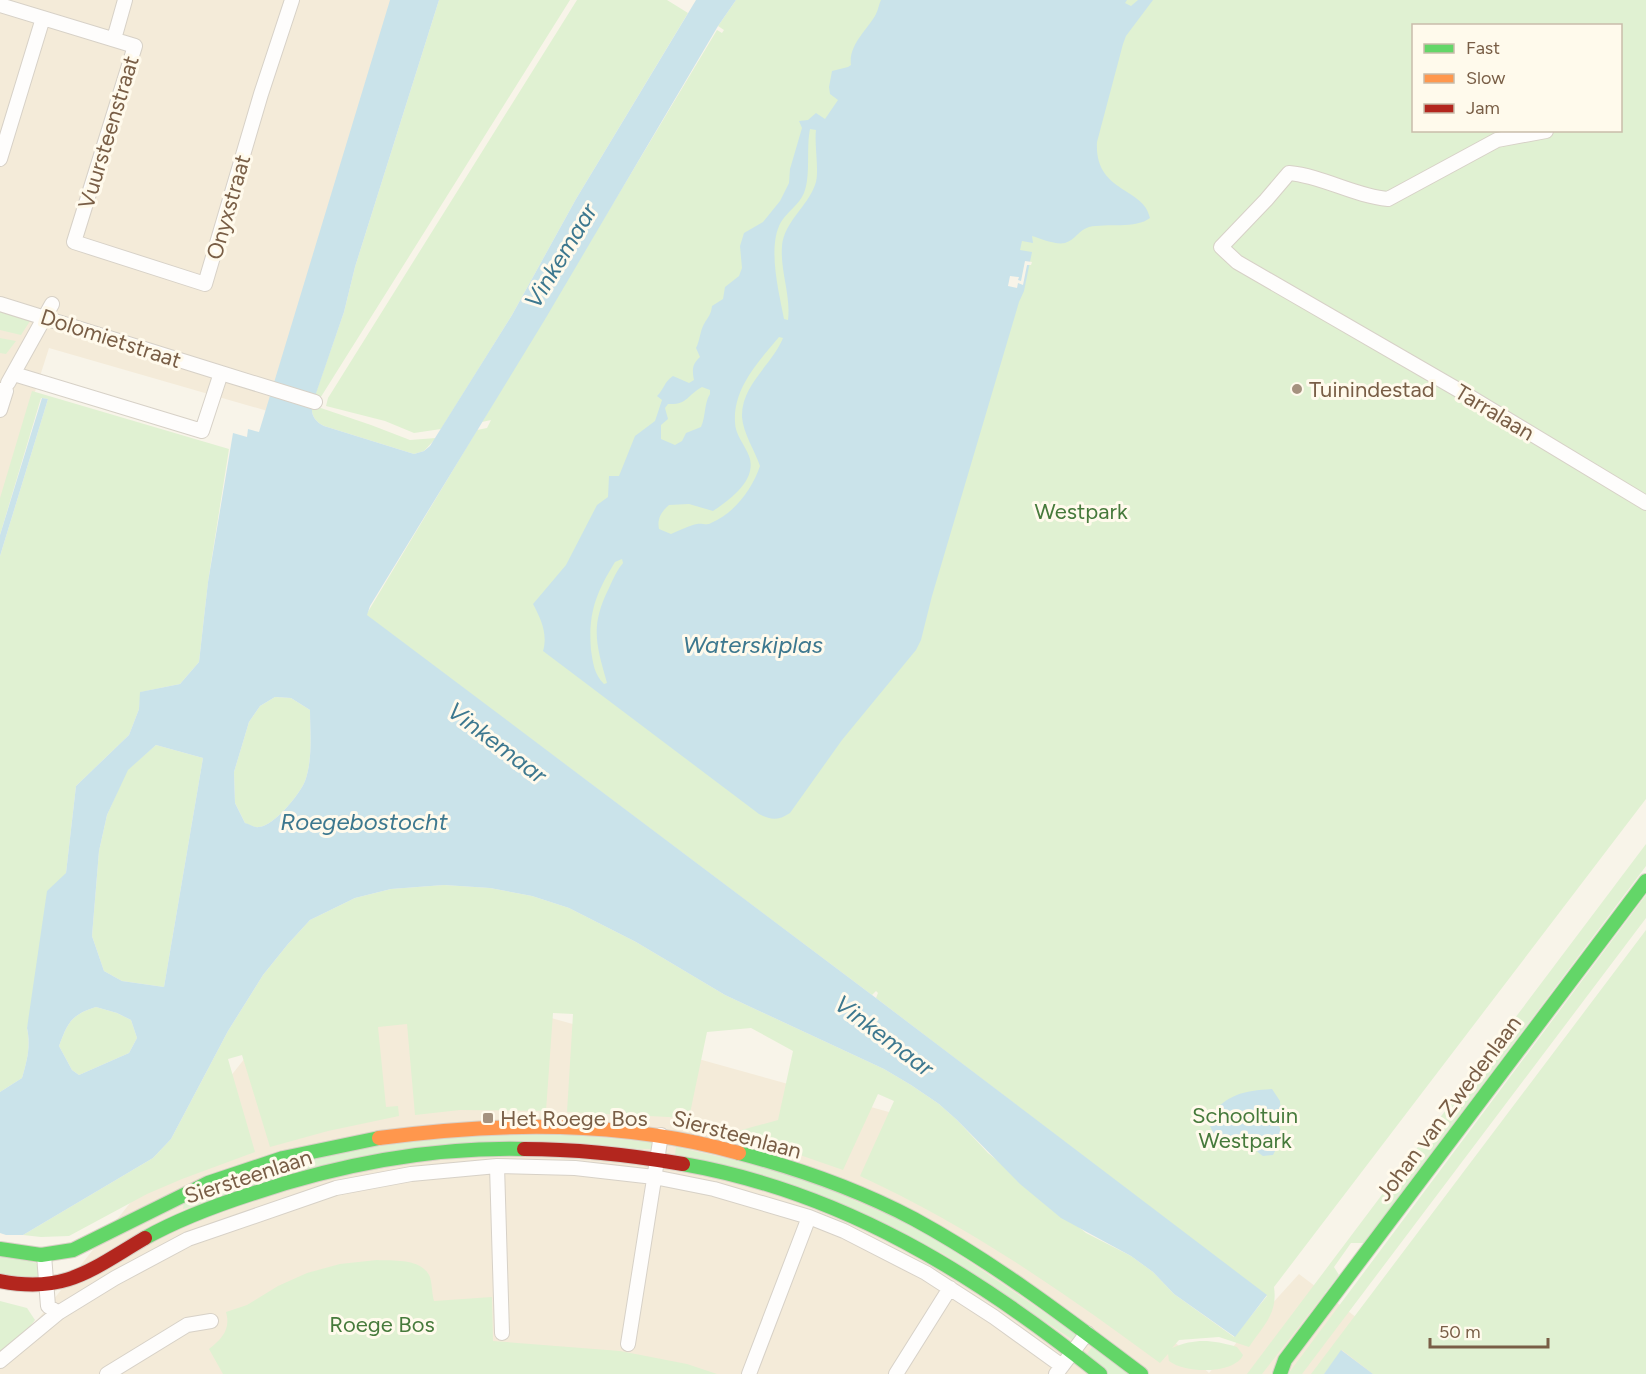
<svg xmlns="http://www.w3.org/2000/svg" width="1646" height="1374" font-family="Figtree,sans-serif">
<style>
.residential{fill:#f4ebd9}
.green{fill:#e0f1d2;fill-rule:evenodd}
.water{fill:#cae3ea;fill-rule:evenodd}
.pier{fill:#f8f4e9}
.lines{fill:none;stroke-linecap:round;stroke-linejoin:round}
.street-casing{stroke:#d7d1c7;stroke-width:16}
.fast-casing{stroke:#d8d0c6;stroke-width:16}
.slow-casing{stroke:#d8d0c6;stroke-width:16}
.jam-casing{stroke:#d8d0c6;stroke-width:16}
.street{stroke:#fefdfc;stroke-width:14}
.fast{stroke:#63d668;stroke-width:14}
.slow{stroke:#ff974d;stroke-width:14}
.jam{stroke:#b3261e;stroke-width:14}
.poi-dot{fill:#a5927f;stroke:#fffaec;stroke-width:2}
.labels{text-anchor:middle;stroke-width:6;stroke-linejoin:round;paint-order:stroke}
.street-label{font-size:22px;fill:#795e46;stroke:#fffaec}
.poi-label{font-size:22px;fill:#795e46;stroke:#fffaec;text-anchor:start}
.park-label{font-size:22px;fill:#467a3b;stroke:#fffaec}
.water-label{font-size:24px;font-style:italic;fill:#3d788f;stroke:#fffaec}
</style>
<rect width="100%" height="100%" fill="#f8f4e9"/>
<!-- residential -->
<path class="residential" d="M0 0H399L271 412 49 348 0 501Z
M429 984 932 1124 1209 1373 1299 1274 1431 1374H0V1367L249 1053Z"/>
<!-- green -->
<path class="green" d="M439 0H570L319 400 314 398 344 312 355 267Z
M577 0H667L688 13 576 199 512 315 441 429 414 433 385 421 326 406 328 398Z
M736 0H1646V799L1274 1287C1278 1314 1263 1326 1249 1347L1219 1337 1179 1340 1172 1348C1196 1338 1212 1340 1237 1347L1243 1355C1235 1374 1186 1374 1169 1361L1168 1354 1160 1363C1065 1293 967 1225 860 1176L894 1101 878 1094 843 1170 760 1141 738 1131 778 1120 793 1051 751 1028 707 1032 689 1118 567 1112 573 1014 553 1013 546 1111 460 1110 415 1115 407 1024 378 1027 386 1107 398 1106 399 1116 328 1131 270 1147 242 1055 228 1059 255 1152 182 1179 147 1194 69 1236 41 1237 23 1235 153 1158 171 1139 228 1031 263 975 288 944 310 920 355 898 391 889 444 885 490 888 532 896 569 908 636 942 725 995 884 1069 911 1085 939 1104 957 1120 988 1153 1086 1233 1131 1256 1153 1272 1174 1294 1234 1337 1267 1296 876 998 878 993 876 991 872 995 366 615 477 430 487 428 491 420 482 422 717 30 722 33 724 30 718 26ZM1414 26H1620V130H1414Z
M0 309 32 318 21 335 0 330Z
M0 338 16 341 6 354 0 353Z
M32 391 229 449 208 582 199 662 180 684 141 692 139 709 129 735 76 786 66 873 27 1028C31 1046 27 1061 22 1078L0 1092V556L48 399 41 398 0 535V498Z
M312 405 371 425 410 440 436 438 424 451 414 454 324 426C315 421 311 416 312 405Z
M275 697 291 698 310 710C310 733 313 759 305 781 300 794 274 826 259 827 255 828 249 825 245 823L235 803 234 772 249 722 260 706Z
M156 745 203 758 164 987 122 981 104 971 92 936 99 851 107 815 127 770Z
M1646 844V866L1364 1243H1351L1334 1267 1339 1275 1262 1374H1247Z
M1646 895V918L1302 1374H1288Z
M1646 930V1374H1373L1342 1350 1324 1374H1311Z
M96 1007 117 1013 131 1020 137 1038 129 1053 79 1075 72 1070 59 1046C68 1022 71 1015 96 1007Z
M505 1129 653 1142 652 1149 462 1146 183 1209 184 1201 335 1150Z
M676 1147 788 1172 921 1229 1076 1334 1073 1340 942 1253 675 1155Z
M0 1253 36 1263 39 1267 38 1277 0 1278Z
M377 1260C394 1261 422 1258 430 1277 432 1284 432 1294 434 1301L492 1297 493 1341 620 1351 687 1364 717 1374H223L209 1349C222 1339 231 1329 226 1312L247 1305 278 1286 307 1273 340 1264Z
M0 1301 27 1308 35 1320 26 1332 0 1353Z
M1092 1347 1134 1374H1107L1087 1354Z"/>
<!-- water -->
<path class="water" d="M390 0H439L355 267 344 312 312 405C311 416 315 421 324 426L414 454 424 451 430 446 512 315 576 199 696 0H736L718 26 544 321 370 606 367 615 876 998 1267 1295 1235 1337 1174 1294 1153 1272 1131 1256 1061 1218 1020 1184 957 1120 939 1104 911 1085 884 1069 725 995 636 942 569 908 532 896 490 888 444 885 391 889 355 898 310 920 288 944 263 975 228 1031 171 1139 153 1158 23 1235H6L0 1233V1092L22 1078C27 1061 31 1046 27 1028L47 891 66 873 76 786 129 735 139 709 140 692 180 684 199 662 208 582 233 433 247 437 248 429 259 432ZM275 697 291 698 310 710C310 733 313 759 305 781 300 794 274 826 259 827 255 828 249 824 245 823L235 803 234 772 249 722 260 706ZM156 745 203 758 164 987 122 981 104 971 92 936 99 851 107 815 128 770ZM96 1007 117 1013 131 1020 137 1038 129 1053 79 1075 72 1070 59 1046C68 1022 71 1015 96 1007Z
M881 0H1127L1125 3 1131 6 1138 0H1153L1126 36 1123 44 1097 142C1094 193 1144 187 1150 218 1136 229 1106 223 1089 227 1079 230 1075 240 1065 243 1055 245 1042 239 1032 236L1033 243 1022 241 1020 250 1032 252 1024 291 1019 302 932 596 921 640 916 650 842 740 790 813C778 821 770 820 759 814L543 651C548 634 541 619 533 604L566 565 597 505 608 497 609 476H619L635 436 655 421 662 400 657 396C664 389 664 382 673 376L689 383 694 380C692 370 692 364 700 357L696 348C700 340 700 331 704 324 708 317 711 315 712 306L723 299 725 287 739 276 742 268 740 246 744 233 763 222 780 201 789 183 790 169 802 128 799 121 808 120 816 113 825 119 838 100 830 94 829 87 832 71 848 67 851 65C848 45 868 29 876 14 878 10 879 4 881 0ZM810 129 816 130C814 146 820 173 815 185 807 207 784 222 782 246 780 271 791 295 788 320L784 319C779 292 767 247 781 222 787 212 799 205 804 193 811 176 806 148 810 129ZM779 337 783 338C772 365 741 385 742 417 743 433 755 451 760 466 752 489 735 513 711 523 706 526 703 523 697 524 691 525 678 531 671 534L659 529C657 519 661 512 669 505L689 504 713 511C729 500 758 480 749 456 745 445 735 435 735 422 733 388 759 361 779 337ZM702 387 710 390V394C704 403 706 416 701 427L686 433 682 441 675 445 661 439V425L668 419 665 408 668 404C688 405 687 395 702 387ZM622 559 623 563C617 570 613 579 609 588 590 626 596 644 607 683L604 684C594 674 593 663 591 650 588 613 596 593 615 562Z
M42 398 48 399 0 556V535Z
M1272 1089 1280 1101 1281 1116 1276 1122C1286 1133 1279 1143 1273 1155L1263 1156C1258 1153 1253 1146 1248 1144 1226 1136 1215 1149 1208 1118 1227 1094 1243 1091 1272 1089Z
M1341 1350 1373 1374H1324Z"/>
<!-- pier -->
<path class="pier" d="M1025 261 1032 262 1031 265H1027L1023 285 1018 283 1017 288 1008 286 1010 276 1019 277 1018 280 1021 281Z"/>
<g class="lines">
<defs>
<path id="street" d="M0 5 135 46 74 242 205 284 261 94 292 0
M114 39 125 0
M1546 131 1497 140 1388 199C1354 196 1323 176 1289 173L1266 200 1221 247 1237 262 1467 395 1646 503
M0 159 43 18
M0 304 221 373
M14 374 202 431 221 373 315 402
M8 383 52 304
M0 390 6 391 0 410
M497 1166 502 1333
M44 1255 48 1306 58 1313
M628 1344 661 1135
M0 1361 58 1313 115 1278 188 1239 336 1188 411 1174 497 1166 575 1168 654 1177 714 1189 809 1217 844 1231 926 1273 994 1317 1062 1366
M107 1374 187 1325 211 1321
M749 1374 809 1217
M896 1374 950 1288
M1056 1374 1087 1333"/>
<path id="fast" d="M739 1153C800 1169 859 1190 914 1219 995 1263 1068 1319 1141 1374
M683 1164C843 1192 975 1274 1100 1374
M145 1238C179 1219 214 1206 251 1194 338 1165 432 1147 524 1149
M0 1249 41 1255 73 1250 208 1183 283 1158 379 1138
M1280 1374 1285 1360 1646 881"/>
<path id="slow" d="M379 1138C501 1122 620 1120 739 1153"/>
<path id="jam" d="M524 1149C578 1149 630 1155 683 1164
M0 1281C66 1294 92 1269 145 1238"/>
</defs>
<!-- street casing -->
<use href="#street" class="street-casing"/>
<!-- fast casing -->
<use href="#fast" class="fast-casing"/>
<!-- slow casing -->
<use href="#slow" class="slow-casing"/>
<!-- jam casing -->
<use href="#jam" class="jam-casing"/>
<!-- street -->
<use href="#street" class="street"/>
<!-- fast -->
<use href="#fast" class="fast"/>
<!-- slow -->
<use href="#slow" class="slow"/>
<!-- jam -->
<use href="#jam" class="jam"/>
</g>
<!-- markers -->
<g class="poi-dot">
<circle cx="1297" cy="389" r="6"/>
<rect x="482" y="1112" width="12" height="12" rx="3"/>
</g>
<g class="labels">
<!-- street labels -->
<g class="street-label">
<text transform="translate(108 132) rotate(-73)" y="8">Vuursteenstraat</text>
<text transform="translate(228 207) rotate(-74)" y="8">Onyxstraat</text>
<text transform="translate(111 338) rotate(18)" y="8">Dolomietstraat</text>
<text transform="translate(1495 412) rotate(31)" y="8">Tarralaan</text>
<text transform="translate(1448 1108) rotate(-53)" y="8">Johan van Zwedenlaan</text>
<text transform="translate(737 1134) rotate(15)" y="8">Siersteenlaan</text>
<text transform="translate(248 1176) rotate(-18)" y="8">Siersteenlaan</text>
</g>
<!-- poi labels -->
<g class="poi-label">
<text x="1309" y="397">Tuinindestad</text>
<text x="500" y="1126">Het Roege Bos</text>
</g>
<!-- park labels -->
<g class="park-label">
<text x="1081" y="519">Westpark</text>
<text x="1245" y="1123">Schooltuin<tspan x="1245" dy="25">Westpark</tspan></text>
<text x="382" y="1332">Roege Bos</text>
</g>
<!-- water labels -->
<g class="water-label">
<text transform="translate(561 256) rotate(-59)" y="8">Vinkemaar</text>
<text x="753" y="653">Waterskiplas</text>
<text transform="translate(497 743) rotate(37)" y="8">Vinkemaar</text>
<text x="364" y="830">Roegebostocht</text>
<text transform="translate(884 1036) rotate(37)" y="8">Vinkemaar</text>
</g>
</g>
<!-- legend -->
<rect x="1412" y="24" width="210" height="108" fill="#fffaec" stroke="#c9bcaa" stroke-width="1.5"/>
<rect x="1424" y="44" width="30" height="9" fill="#63d668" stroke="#c9bcaa" stroke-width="1.5"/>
<text x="1466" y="54" font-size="18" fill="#795e46">Fast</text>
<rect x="1424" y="74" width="30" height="9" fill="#ff974d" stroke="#c9bcaa" stroke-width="1.5"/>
<text x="1466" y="84" font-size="18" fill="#795e46">Slow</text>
<rect x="1424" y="104" width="30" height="9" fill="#b3261e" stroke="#c9bcaa" stroke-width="1.5"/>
<text x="1466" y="114" font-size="18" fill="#795e46">Jam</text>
<!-- scale -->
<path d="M1430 1338v9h118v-9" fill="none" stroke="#795e46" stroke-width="3"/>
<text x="1439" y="1338" font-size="18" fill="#795e46" stroke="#fffaec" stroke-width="4.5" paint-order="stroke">50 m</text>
</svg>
